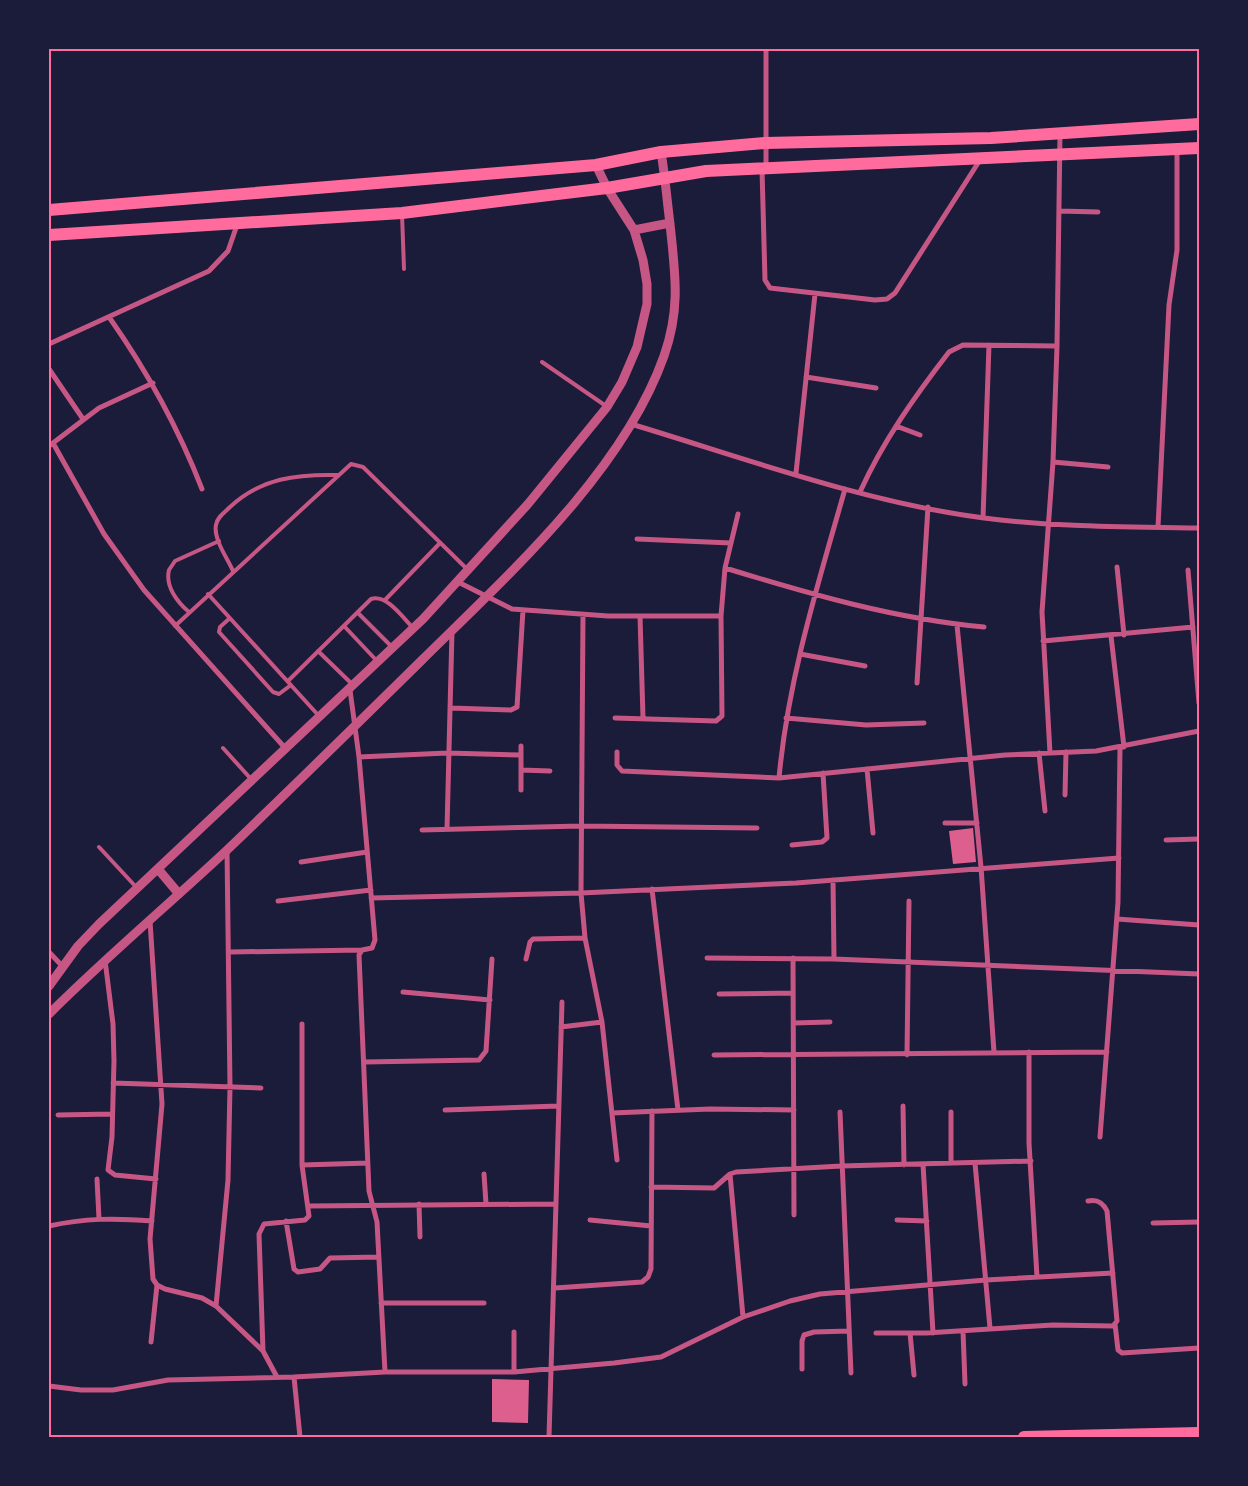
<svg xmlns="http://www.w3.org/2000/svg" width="1248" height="1486" font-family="Manrope,sans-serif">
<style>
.building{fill:#dd5f8e}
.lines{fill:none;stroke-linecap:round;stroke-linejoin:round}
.service{stroke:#c65784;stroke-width:4}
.minor{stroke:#c65784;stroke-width:5}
.tertiary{stroke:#c65784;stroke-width:9}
.primary{stroke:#ff6b9d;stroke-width:12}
.neatline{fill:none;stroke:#ff6b9d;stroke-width:2}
</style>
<rect width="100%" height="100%" fill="#1b1b3a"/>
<!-- building -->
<path class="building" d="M973 828 976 862 953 864 949 831Z
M492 1379 529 1380 528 1423 492 1422Z"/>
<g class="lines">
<!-- service -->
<path class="service" d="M402 214 404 269
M542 362 606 406
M233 571C228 559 213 539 216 525 217 517 225 512 230 507 261 478 297 474 338 475
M208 594 319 716
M385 600 440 543
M189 612C177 602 165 586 169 570L175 561 219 541
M358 613 392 647
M230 618 220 627 219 632 273 692 279 694 291 685
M175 626 351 464 363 467 467 569
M344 626 377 661
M318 651 352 684
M288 681 371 599C387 594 403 618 414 629
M223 748 251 779
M99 847 137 888"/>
<!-- minor -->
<path class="minor" d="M766 167V49
M762 169 765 280 770 288 875 300 887 299 895 293 980 160
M1059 211 1098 212
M109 317C147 371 178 427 202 489
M49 344 209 271 228 251 237 225
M49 369 83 419
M806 377 876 388
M631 424C744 458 867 503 984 518 1055 527 1128 527 1199 528
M896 426 920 435
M53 443 104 534 144 590 286 749
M49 446 99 408 153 383
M1053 462 1108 467
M796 473 815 294
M860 492C883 441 915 396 949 352L963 345 1057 346
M983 518 989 345
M1158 527 1169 305 1177 250V150
M637 539 731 543
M1117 567 1124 635
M725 568C810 594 895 619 984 627
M1188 570 1199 703
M458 582 512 609 608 616H721
M583 615 581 893 585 938 602 1022 617 1160
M640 616 643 718
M957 625 981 867 994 1052
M1111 636 1124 747
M1043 641 1193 627
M800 654 865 666
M917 683 928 507
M350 690 359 757 375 940 372 948 362 950 359 955 369 1191 377 1222 385 1372
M451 708 511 710 517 707 523 610
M615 718 716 721 722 716 721 616 725 568 738 514
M786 718 866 725 924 723
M521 746V790
M617 752V765L622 771 779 778 1005 755 1096 751 1199 731
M1039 753 1045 811
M1050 753 1042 612 1053 462 1057 346 1060 134
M359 757 447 753 521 755
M867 769 873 833
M521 770 550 771
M779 778C788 679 818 584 845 489
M1065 795 1066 752
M945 823H977
M447 829 452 631
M422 830 581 826 757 828
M1166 840 1199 839
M792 845 822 842 827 838 823 773
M301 862 367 852
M833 880 834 959
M652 889 678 1110
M371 898 581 893 796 883 1119 858
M278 901 371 890
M1117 919 1199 925
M150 921 162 1104 150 1239 153 1279 157 1285 165 1289 202 1298 216 1306 263 1351
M49 952 64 968
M230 952 362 950
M707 958 834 959 1199 974
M793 958 794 1215
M526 959 530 942 533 939 585 938
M105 960 113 1024 114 1061 112 1137 108 1170 115 1175 156 1179
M403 992 490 1000
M719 994 793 993
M793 1023 830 1022
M561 1027 602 1022
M1029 1052V1143L1037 1277
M714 1055 1107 1052
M907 1055 909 901
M364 1062 479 1060 486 1051 492 959
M113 1083 261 1088
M903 1106 904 1165
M445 1110 558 1106
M840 1112 851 1373
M951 1112V1163
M612 1113 710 1109 794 1110
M58 1115 112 1114
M1100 1137 1118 902 1120 748
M975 1163 990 1328
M923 1164 933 1333
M302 1165 368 1163
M484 1174 486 1204
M730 1174 743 1317
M97 1179 99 1219
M651 1187 714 1188 730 1174 736 1172 841 1166 1031 1161
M419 1204 420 1237
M308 1206 555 1204
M590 1220 651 1226
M897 1220 927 1221
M286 1221 294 1269 298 1272 320 1269 330 1258 378 1257
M1153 1223 1199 1222
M49 1226C84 1218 116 1218 152 1221
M555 1288 642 1282 648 1277 651 1269 652 1111
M381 1303H484
M216 1306 228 1180 230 1087 227 850
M1115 1324 1118 1350 1122 1353 1199 1348
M963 1331 965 1384
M876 1333H926L1053 1325 1113 1326 1117 1321 1107 1211C1103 1203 1098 1199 1088 1201
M910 1333 914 1375
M151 1342 157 1285
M802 1369V1341L804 1335 814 1332 849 1331
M514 1372V1332
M277 1377 263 1351 259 1234 264 1224 305 1220 309 1216 302 1165V1024
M294 1377 300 1437
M49 1386 81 1390H113L168 1380 294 1377 385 1372H514L614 1363 661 1357 743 1317 790 1301 820 1294 986 1280 1113 1273
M549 1437 562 1002"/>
<!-- tertiary -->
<path class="tertiary" d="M634 230 670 223
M158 869 179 894
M49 986 78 946 99 924 423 619 528 504 607 407 622 382 637 347 647 304V284L643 260 634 230 607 188 596 165
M49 1014C106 957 167 906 226 851 292 788 357 724 422 660 508 575 623 472 664 356 681 308 675 273 670 224 667 200 665 176 661 152"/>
<!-- primary -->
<path class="primary" d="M49 210 596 165 661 152 765 143 991 138 1199 124
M49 235 402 213 607 188 706 171 1199 148
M1024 1437 1199 1433"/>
</g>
<!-- border -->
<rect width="1248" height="1486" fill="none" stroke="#1b1b3a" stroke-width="100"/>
<rect x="50" y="50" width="1148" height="1386" class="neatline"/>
</svg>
